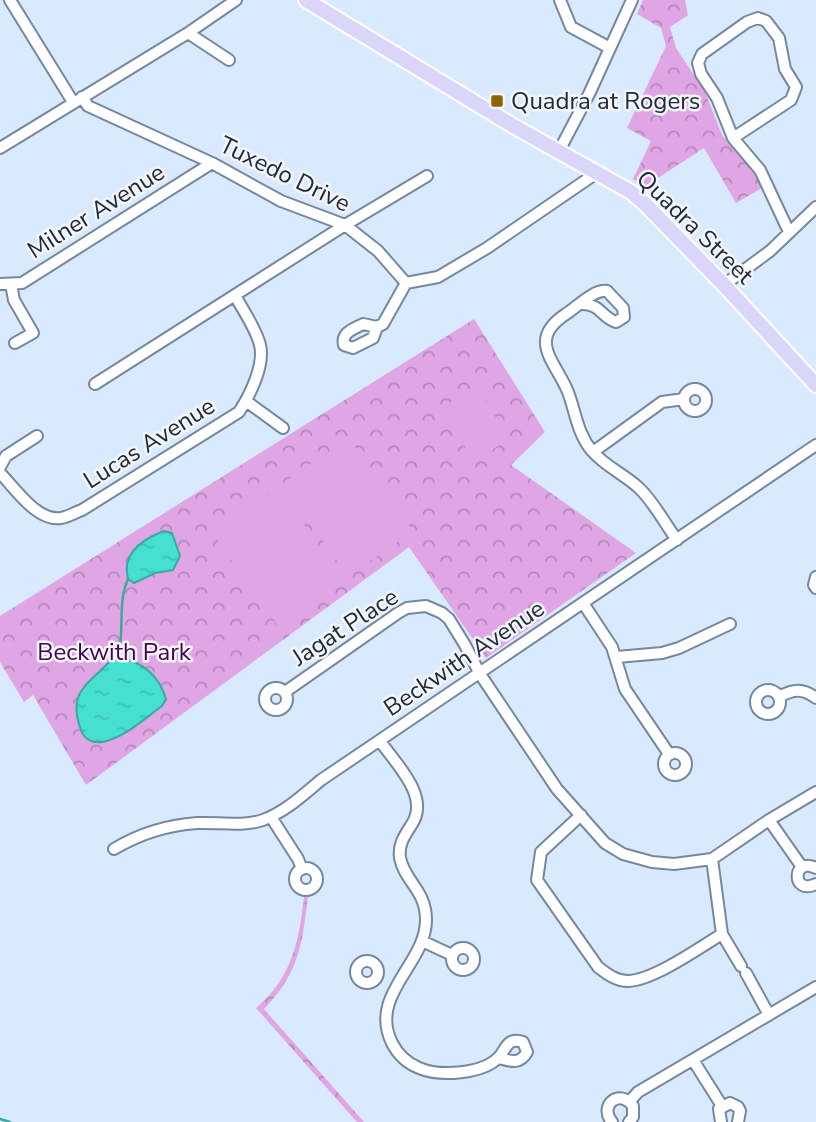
<svg xmlns="http://www.w3.org/2000/svg" width="816" height="1122" font-family="'Nunito Sans',sans-serif">
<style>
.park{fill:url(#park-crowns)}
.pitch{fill:#dfa5e4}
.water{fill:url(#water-ripples);stroke:#3aa9a0;stroke-width:2}
.lines{fill:none;stroke-linecap:round;stroke-linejoin:round}
.stream{stroke:#3aa9a0;stroke-width:2.5}
.minor-casing{stroke:#76889e;stroke-width:14}
.major-casing{stroke:#fff;stroke-width:18}
.minor{stroke:#fff;stroke-width:10}
.major{stroke:#dad6fa;stroke-width:14}
.poi-dot{fill:#8c6305;stroke:#f2f6fb;stroke-width:2.5}
.labels{text-anchor:middle;stroke-width:5;stroke-linejoin:round;paint-order:stroke}
.poi-label{font-size:24px;fill:#222a33;stroke:#f2f6fb;text-anchor:start}
.street-label{font-size:24px;fill:#222a33;stroke:#f2f6fb}
.park-label{font-size:24px;fill:#44034c;stroke:#f2f6fb}
</style>
<defs>
<pattern id="park-crowns" width="20" height="18" patternUnits="userSpaceOnUse" patternTransform="scale(1.75)"><rect width="20" height="18" fill="#dfa5e4"/><path d="M2 6a3 3 0 1 1 6 0M12 15a3 3 0 1 1 6 0" fill="none" stroke="#b487b9"/></pattern>
<pattern id="water-ripples" width="26" height="14" patternUnits="userSpaceOnUse" patternTransform="scale(1.75)"><rect width="26" height="14" fill="#45e0cf"/><path d="M2 4q2-2 4 0t4 0M15 11q2-2 4 0t4 0" fill="none" stroke="#3cc0b2"/></pattern>
</defs>
<rect width="100%" height="100%" fill="#daeafe"/>
<!-- park -->
<path class="park" d="M643 0H685L688 15 670 27 676 48 705 92 722 135 754 171 762 188 736 203 704 148 644 187 633 179 651 141 627 128 666 46 661 28 637 14Z
M474 319 545 432 511 465 636 553 486 658 409 547 86 785 33 695 24 702 0 662V616Z
M304 897H308C302 945 299 973 264 1009L364 1122H357L256 1008C292 978 299 941 304 897Z"/>
<!-- pitch -->
<path class="pitch" d="M477 387 509 439 474 461 441 408Z
M349 438 413 531 348 577 283 483Z
M278 487 343 581 278 626 212 533Z"/>
<!-- water -->
<path class="water" d="M164 531 172 533 180 556 173 570 155 573 134 583 128 579C121 553 143 539 164 531Z
M118 657C143 662 159 675 166 699L162 706C144 719 124 738 102 742 92 743 84 739 81 730 66 690 90 684 113 658Z"/>
<g class="lines">
<!-- stream -->
<path class="stream" d="M118 657C125 631 117 604 128 579
M0 1119 10 1122"/>
<defs>
<path id="minor" d="M10 0 73 102
M560 0 571 27 610 48
M188 33 229 60
M82 97 88 106 212 163 281 201 345 225 378 251 406 283 438 277 487 248 598 172
M733 138 791 100 796 87 785 69 779 38 766 21 758 18 747 22 702 54 698 63 701 74 717 98 733 138 760 170 789 232
M0 148 188 33 236 0
M559 151 590 92 632 0
M0 284 22 283 212 163
M11 284 14 300 33 333 15 343
M724 285 770 251 816 207
M582 304C601 304 601 317 616 322L624 317 623 308 607 291C594 289 577 307 566 314 526 340 556 362 568 392 576 413 577 433 592 451 606 467 624 474 639 488 654 502 665 524 677 540
M377 327 363 324C354 329 341 332 344 345L353 348 373 338 377 327 383 324 406 283
M95 384 345 225 427 176
M684 400a11 11 0 1 1 22 0a11 11 0 1 1-22 0Z
M246 401 283 428
M593 452 662 402 684 399
M0 467 6 456 37 436
M0 473C15 488 37 522 61 518 68 517 76 512 82 510L239 412C250 395 265 365 260 345 256 328 243 311 235 295
M816 577 814 585 816 588
M583 603 612 647 625 689 669 754
M617 657 662 653 679 648 730 624
M265 699a11 11 0 1 1 22 0a11 11 0 1 1-22 0Z
M756 702a12 12 0 1 1 24 0a12 12 0 1 1-24 0Z
M285 692 398 613 407 608 426 606 442 613 449 619 465 645 480 674 557 789 605 843 623 854 652 862 674 864 712 859 769 820 816 792
M779 697C793 689 803 688 816 698
M380 741C396 764 430 796 412 824 405 835 398 844 400 858 405 882 426 890 426 920 426 964 368 995 392 1043 398 1055 407 1063 419 1068 440 1077 483 1074 499 1057 507 1048 507 1037 523 1042L527 1052C520 1065 510 1061 499 1058
M664 764a11 11 0 1 1 22 0a11 11 0 1 1-22 0Z
M581 815 541 852 537 880 598 967C607 974 616 981 628 981 654 980 699 948 722 934
M271 817 298 859 302 869
M769 820 802 867
M114 849C139 834 169 825 197 823 218 822 243 827 263 820 285 812 303 795 321 780L816 445
M712 859 722 934 741 966
M295 879a11 11 0 1 1 22 0a11 11 0 1 1-22 0Z
M816 868C792 856 791 896 816 884
M422 941 452 955
M452 959a11 11 0 1 1 22 0a11 11 0 1 1-22 0Z
M356 972a11 11 0 1 1 22 0a11 11 0 1 1-22 0Z
M746 973 769 1015
M693 1060 722 1106
M630 1101 638 1092 816 987
M612 1122C598 1105 620 1088 633 1106V1117L629 1122
M721 1122 719 1109 730 1103 738 1107 740 1111 738 1122"/>
<path id="major" d="M306 0 510 124 631 192 644 203 724 285 816 385"/>
</defs>
<!-- minor casing -->
<use href="#minor" class="minor-casing"/>
<!-- major casing -->
<use href="#major" class="major-casing"/>
<!-- minor -->
<use href="#minor" class="minor"/>
<!-- major -->
<use href="#major" class="major"/>
</g>
<!-- markers -->
<rect class="poi-dot" x="490" y="94" width="14" height="14" rx="3.5"/>
<g class="labels">
<!-- poi labels -->
<g class="poi-label">
<text x="511" y="109">Quadra at Rogers</text>
</g>
<!-- street labels -->
<g class="street-label">
<text transform="translate(285 174) rotate(26)" y="8">Tuxedo Drive</text>
<text transform="translate(96 211) rotate(-32)" y="8">Milner Avenue</text>
<text transform="translate(695 227) rotate(44)" y="8">Quadra Street</text>
<text transform="translate(149 443) rotate(-32)" y="8">Lucas Avenue</text>
<text transform="translate(345 627) rotate(-33)" y="8">Jagat Place</text>
<text transform="translate(464 658) rotate(-34)" y="8">Beckwith Avenue</text>
</g>
<!-- park labels -->
<g class="park-label">
<text x="114" y="660">Beckwith Park</text>
</g>
</g>
</svg>
